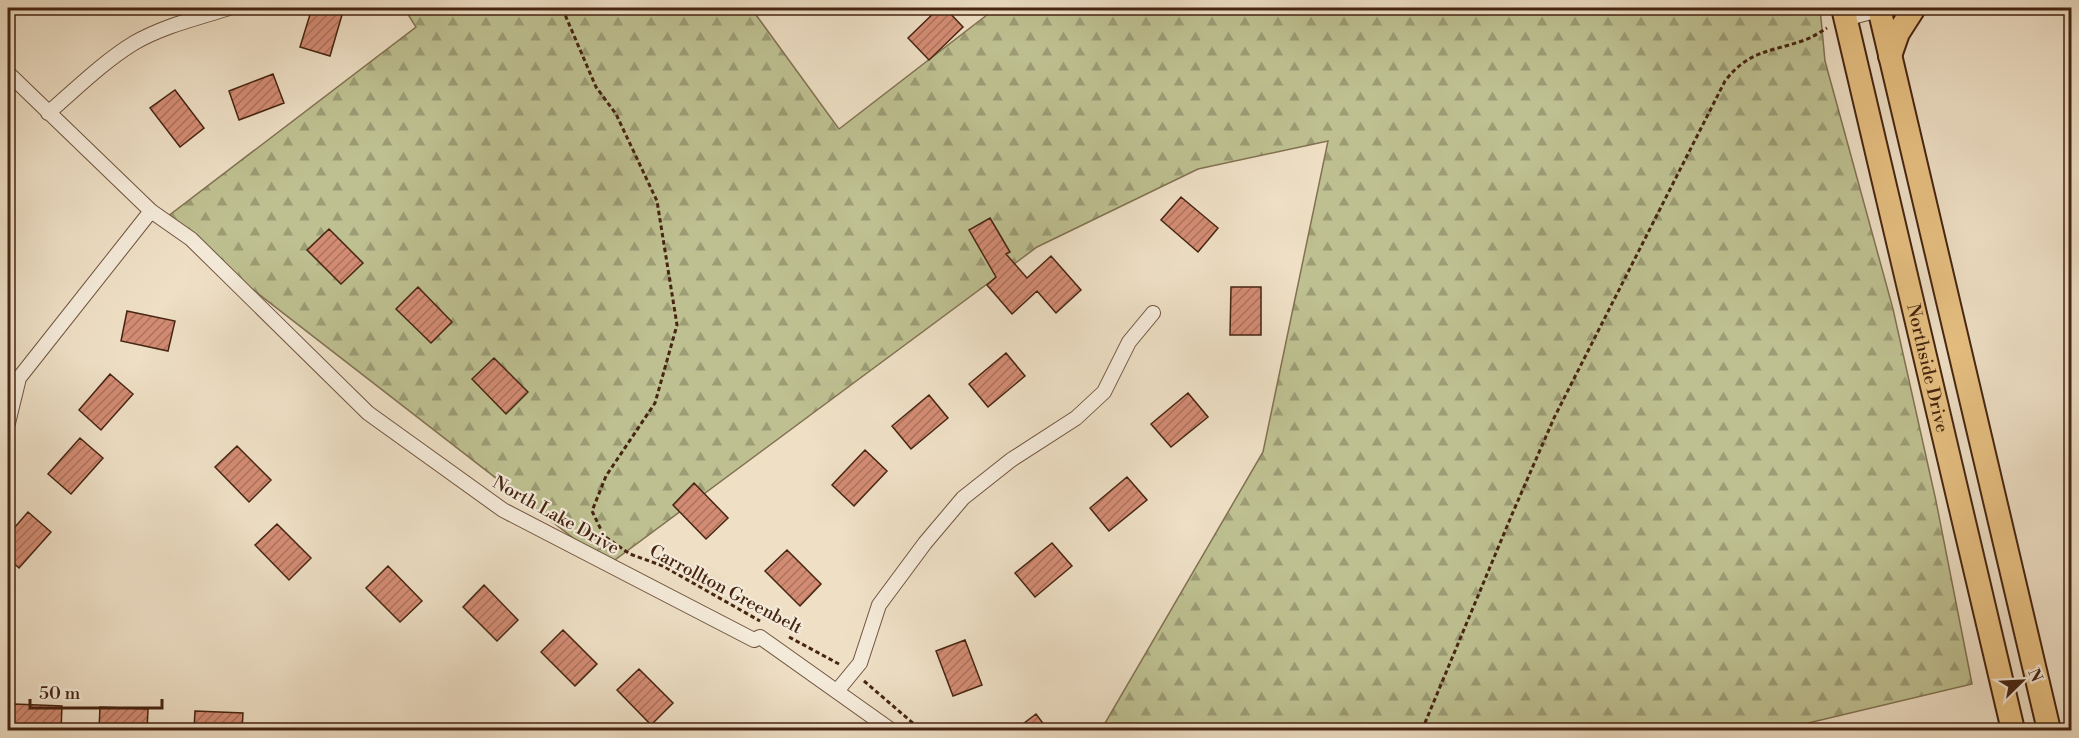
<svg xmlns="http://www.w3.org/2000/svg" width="2079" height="738" font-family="'Libre Bodoni',serif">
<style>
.forest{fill:url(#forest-firs);stroke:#827251;stroke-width:1.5}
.building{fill:url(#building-hatch);stroke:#462511;stroke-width:1.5}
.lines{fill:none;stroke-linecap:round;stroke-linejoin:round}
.minor-casing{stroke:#70543e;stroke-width:16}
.trunk-casing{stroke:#462511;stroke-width:26}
.path{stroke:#462511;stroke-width:3;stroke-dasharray:4.5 3;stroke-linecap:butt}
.minor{stroke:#f4ead9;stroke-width:14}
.trunk{stroke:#e7c082;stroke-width:22}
.labels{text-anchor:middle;stroke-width:4.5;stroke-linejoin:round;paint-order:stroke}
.street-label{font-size:18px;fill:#462511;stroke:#f4ead9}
</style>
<defs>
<pattern id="forest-firs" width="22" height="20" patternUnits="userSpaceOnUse" patternTransform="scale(1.5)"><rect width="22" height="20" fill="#bec091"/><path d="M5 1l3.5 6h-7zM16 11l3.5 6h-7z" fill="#9c9c75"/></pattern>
<pattern id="building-hatch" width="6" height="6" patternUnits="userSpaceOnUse" patternTransform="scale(1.5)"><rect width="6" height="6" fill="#d38c74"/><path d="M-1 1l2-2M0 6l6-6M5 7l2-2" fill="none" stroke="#ad725e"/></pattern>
</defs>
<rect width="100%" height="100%" fill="#eedfc5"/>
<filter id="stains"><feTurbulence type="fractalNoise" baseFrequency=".00333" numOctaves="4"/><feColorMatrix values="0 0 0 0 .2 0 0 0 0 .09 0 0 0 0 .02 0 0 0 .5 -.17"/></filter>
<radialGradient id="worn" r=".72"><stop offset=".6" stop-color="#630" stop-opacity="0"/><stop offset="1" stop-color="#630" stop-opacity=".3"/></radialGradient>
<!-- forest -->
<path class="forest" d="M404 8H751L839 129 996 8H1820L1825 61 1893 309 1936 501 1972 684 1779 730H1101L1263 452 1328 141 1198 169 1037 247 608 565 163 220 416 27Z"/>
<!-- building -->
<path class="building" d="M312 8H344L330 56 300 47Z
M939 8H945L963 27 929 60 908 38Z
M273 74 284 103 239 120 229 91Z
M175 90 204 128 180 147 150 108Z
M1181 197 1218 228 1198 252 1161 220Z
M990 218 1010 252 1006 254 1027 278 1051 256 1081 290 1056 313 1037 291 1012 314 987 285 996 277 969 230Z
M329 229 363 263 341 284 307 250Z
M418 287 452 322 431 343 396 309Z
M1231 287H1261V335H1230Z
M127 311 175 321 168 351 121 341Z
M1006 353 1025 376 988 407 969 384Z
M494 358 528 392 506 414 472 379Z
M110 374 133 394 101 430 79 410Z
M1188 393 1208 417 1171 447 1151 424Z
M929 395 948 418 911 449 892 426Z
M80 438 103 458 71 494 48 474Z
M237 446 271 480 249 502 215 467Z
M865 450 887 471 854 506 832 485Z
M1127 477 1147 500 1109 531 1090 508Z
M694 483 728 518 706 539 673 505Z
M28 512 51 532 19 568 8 558V535Z
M277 524 311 558 289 580 255 545Z
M1052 543 1072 566 1035 597 1015 573Z
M787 550 821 584 800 606 765 571Z
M388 566 422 601 400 622 366 588Z
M484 585 518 620 497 641 463 607Z
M563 630 597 664 575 686 541 652Z
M965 640 982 685 953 696 936 651Z
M639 669 673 703 651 725 617 690Z
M14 704 62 706 61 730H12Z
M100 707 148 709 147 730H99Z
M195 711 243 713 242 730H194Z
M1036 714 1048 730H1015Z"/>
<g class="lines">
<defs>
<path id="minor" d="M1845 19 1886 8
M8 73 151 211 191 239 368 413 503 510 754 640 760 637 891 730
M48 113C76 89 103 62 134 43 163 26 198 18 229 8
M8 423 19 378 151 211
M837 691 860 663 879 605 925 543 963 498 1011 460 1076 418 1104 392 1129 342 1153 313"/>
<g id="trunk">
<path id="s1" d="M1843 8 2013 730"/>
<path d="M1879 8 2049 730"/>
<path d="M1890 56 1898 33 1914 8"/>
</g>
</defs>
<!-- minor casing -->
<use href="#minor" class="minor-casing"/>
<!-- trunk casing -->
<use href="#trunk" class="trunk-casing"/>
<!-- path -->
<path class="path" d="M564 8 566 17 596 87 616 114 657 201 677 325 655 403 606 476 592 511 604 536 630 554 663 566 760 621
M789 637 839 664
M864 681 921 730
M1422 730 1513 512 1554 418 1725 81C1748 51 1769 52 1802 41 1811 38 1819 33 1827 28"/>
<!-- minor -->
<use href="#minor" class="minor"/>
<!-- trunk -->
<use href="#trunk" class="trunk"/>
</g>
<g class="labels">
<!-- street labels -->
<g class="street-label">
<text dy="6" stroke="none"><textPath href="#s1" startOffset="370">Northside Drive</textPath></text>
<text transform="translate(556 515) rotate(29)" y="6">North Lake Drive</text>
<text transform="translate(726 589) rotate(28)" y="6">Carrollton Greenbelt</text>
</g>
</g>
<!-- margin -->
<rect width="2079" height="738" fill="none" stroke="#eedfc5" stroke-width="30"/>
<rect x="9" y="9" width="2061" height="720" fill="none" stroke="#462511" stroke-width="3"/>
<rect x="15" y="15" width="2049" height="708" fill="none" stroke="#462511" stroke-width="1.5"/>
<!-- north arrow -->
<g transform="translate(2022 681) rotate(66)" stroke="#f4ead9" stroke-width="4.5" paint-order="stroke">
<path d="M0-4.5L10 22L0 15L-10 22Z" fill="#462511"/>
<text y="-9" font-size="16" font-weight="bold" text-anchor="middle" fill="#462511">N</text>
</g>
<!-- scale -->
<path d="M30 699v9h132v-9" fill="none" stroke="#462511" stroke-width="3"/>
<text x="39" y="699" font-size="18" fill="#462511" stroke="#f4ead9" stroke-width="4.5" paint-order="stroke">50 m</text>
<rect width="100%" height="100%" filter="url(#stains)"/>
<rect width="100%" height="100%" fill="url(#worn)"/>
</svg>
